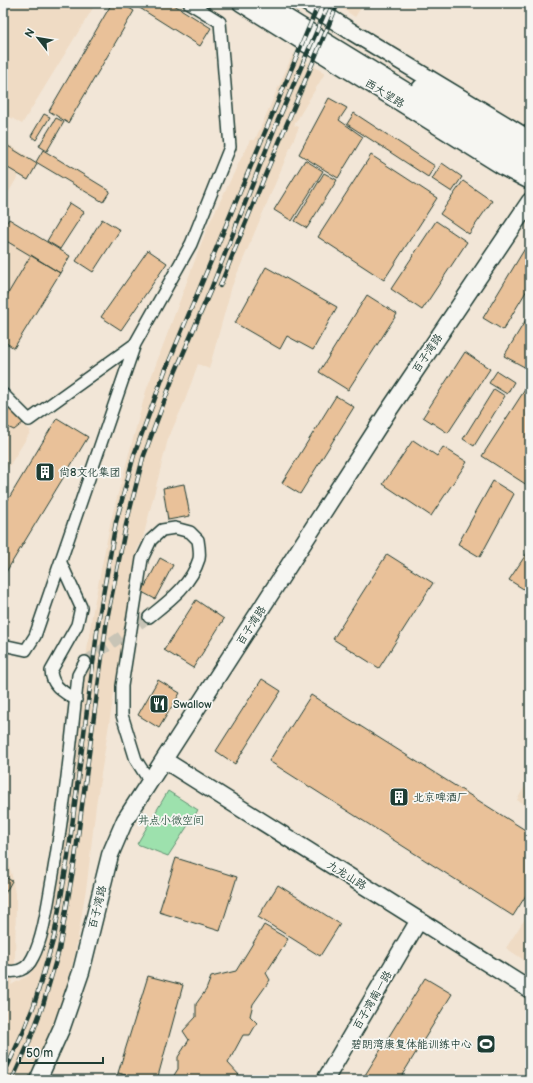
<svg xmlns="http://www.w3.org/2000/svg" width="533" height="1083" font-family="'Balsamiq Sans','LXGW WenKai TC',sans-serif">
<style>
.built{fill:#efdbc4}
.green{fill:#9de1ad;stroke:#5e8f70}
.building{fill:#e9c199;stroke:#1f3d34}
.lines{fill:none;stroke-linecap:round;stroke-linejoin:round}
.street-tunnel{stroke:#c8c4b6;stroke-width:11;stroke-dasharray:11 5.5;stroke-linecap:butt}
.street-casing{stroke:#1f3d34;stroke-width:14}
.secondary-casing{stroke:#1f3d34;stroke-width:19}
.primary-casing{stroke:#1f3d34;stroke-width:20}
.street{stroke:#f6f6f2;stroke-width:11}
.secondary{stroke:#f6f6f2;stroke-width:16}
.primary{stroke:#f6f6f2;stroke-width:17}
.rail-casing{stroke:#1f3d34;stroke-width:4.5}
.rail{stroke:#f6f6f2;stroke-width:3;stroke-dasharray:9;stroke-linecap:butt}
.labels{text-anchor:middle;stroke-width:3.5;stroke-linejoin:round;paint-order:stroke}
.street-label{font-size:11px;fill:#1f3d34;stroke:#f6f6f2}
.poi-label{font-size:11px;fill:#1f3d34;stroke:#f6f6f2;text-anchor:start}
.park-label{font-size:11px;fill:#385e4c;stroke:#f6f6f2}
</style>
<rect width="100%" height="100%" fill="#f2e6d7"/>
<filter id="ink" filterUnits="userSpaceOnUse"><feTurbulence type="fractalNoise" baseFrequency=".025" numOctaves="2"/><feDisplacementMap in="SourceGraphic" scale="8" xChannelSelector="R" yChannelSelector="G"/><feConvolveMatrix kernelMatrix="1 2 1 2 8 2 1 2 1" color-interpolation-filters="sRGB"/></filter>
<g filter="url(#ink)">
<!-- built -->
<path class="built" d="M3 3H96L22 124 3 113Z
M334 3H364L355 17Z
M293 54 325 73 294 125 299 127 232 286 209 369 198 364 184 403 168 439 143 538 137 550 96 805 87 883 75 955 61 1006 41 1056 30 1080H3V844L12 876 16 900 15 963 11 985 29 975 45 950 92 615 111 520 146 391 207 228 250 140H255Z
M3 141 29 157 3 202Z
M3 216 70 256 14 348 3 341Z
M3 407 31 431 3 476Z
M530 777V809L517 800Z
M530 911V964L506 948Z"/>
<!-- green -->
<path class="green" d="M168 791 198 810 168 856 137 844Z"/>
<!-- building -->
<path class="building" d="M112 3H121L134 11 68 123 49 111Z
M137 3H171L211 28 200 46 135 5Z
M329 98 347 108 339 120 363 137 338 178 299 154Z
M354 113 435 166 428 177 347 124Z
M44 114 50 117 36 140 31 136Z
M56 118 64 122 47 151 39 146Z
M3 143 37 164 28 180 3 165Z
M43 150 110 191 103 202 36 162Z
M371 155 437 198 384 280 318 237Z
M305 160 323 171 292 221 274 210Z
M442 163 462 177 452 192 432 179Z
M324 173 337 180 307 228 295 221Z
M463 181 492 201 469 234 440 214Z
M70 203 84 212 60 249 47 241Z
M9 219 70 256 60 273 3 239V228Z
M102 219 120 230 93 272 76 261Z
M436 221 467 242 422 310 391 289Z
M527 245 530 246V285L503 330 483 318Z
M148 250 167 263 121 330 101 317Z
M31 255 60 273 14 348 3 341V302Z
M266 267 337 307 313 350 287 336 280 349 235 323Z
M367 295 397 314 348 390 319 372Z
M530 313V370L504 356Z
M465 352 490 369 448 433 423 417Z
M497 371 514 382 507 394 489 383Z
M528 385 530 387V487L482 456Z
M494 389 505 396 474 446 463 439Z
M336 396 354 407 300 494 282 483Z
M3 400 24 422 14 430 3 425Z
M57 418 88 437 3 577V508Z
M413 440 437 456 443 447 467 462 431 516 383 484Z
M493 481 514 494 480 557 458 544Z
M184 484 190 516 168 520 163 488Z
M527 553 530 555V593L509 580Z
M387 554 433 583 379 668 333 639Z
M160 558 173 565 155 599 142 592Z
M196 600 224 619 193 668 164 650Z
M262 679 281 691 235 764 216 751Z
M158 680 180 693 159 728 138 715Z
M311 695 530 833V889L513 916 269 761Z
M176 858 237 877 220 931 159 912Z
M3 876 12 881 3 897Z
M278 885 340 924 320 956 258 917Z
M264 925 288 939 266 973 270 980 253 1004 250 1016 257 1023 250 1035H243L228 1063 241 1077 240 1080H171L178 1069V1057L189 1040 183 1031 196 1017V1004L206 990 211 977 236 971Z
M148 976 183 985 157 1080H143L118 1073Z
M425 978 452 994 399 1080H362Z
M118 1073 143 1080H115Z"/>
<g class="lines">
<!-- street-tunnel -->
<path class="street-tunnel" d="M85 662 149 617"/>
<defs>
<path id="street" d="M3 394 29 420 135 344 191 244 230 147 220 22 189 3
M61 563 81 607 77 625 51 671C52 687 64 692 76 700
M149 617C169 601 191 585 199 559 200 554 199 546 198 540L190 532 175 528 162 530 151 540 142 559 122 686V715L136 760 150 782
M3 645 26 650 35 636 135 344
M3 970C16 974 27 970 33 957 43 939 48 902 52 880 64 812 71 744 78 675L85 662"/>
<path id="secondary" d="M241 3 505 168 530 181
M307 3 352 32 521 134 530 145
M164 760 530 990
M38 1080 62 1027 81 972 110 855 125 820 387 413 530 201
M325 1080 419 920"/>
<path id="primary" d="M262 3 509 155 530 177
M421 88 516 145 530 155"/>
</defs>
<!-- street casing -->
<use href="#street" class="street-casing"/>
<!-- secondary casing -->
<use href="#secondary" class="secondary-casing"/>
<!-- primary casing -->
<use href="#primary" class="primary-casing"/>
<!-- street -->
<use href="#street" class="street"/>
<!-- secondary -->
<use href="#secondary" class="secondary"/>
<!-- primary -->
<use href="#primary" class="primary"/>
<defs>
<path id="rail" d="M220 286 266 173 338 3
M3 1076 23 1032 34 1005 54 937 68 857 99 617 116 522 134 455 165 371 319 3
M12 1080 28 1045 43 1005 59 950 75 858 107 619 126 525 143 458 174 375 211 289 276 125 329 3"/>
</defs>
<!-- rail casing -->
<use href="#rail" class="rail-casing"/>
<!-- rail -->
<use href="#rail" class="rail"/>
</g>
</g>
<!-- icons -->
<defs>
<symbol id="building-square" viewBox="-11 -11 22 22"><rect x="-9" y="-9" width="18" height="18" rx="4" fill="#1f3d34" stroke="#f6f6f2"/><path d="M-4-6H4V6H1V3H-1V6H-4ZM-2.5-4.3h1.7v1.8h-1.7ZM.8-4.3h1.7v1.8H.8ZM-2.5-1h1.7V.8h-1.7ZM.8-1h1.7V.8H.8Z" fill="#fff"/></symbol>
<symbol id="restaurant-square" viewBox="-11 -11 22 22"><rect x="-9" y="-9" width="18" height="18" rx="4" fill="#1f3d34" stroke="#f6f6f2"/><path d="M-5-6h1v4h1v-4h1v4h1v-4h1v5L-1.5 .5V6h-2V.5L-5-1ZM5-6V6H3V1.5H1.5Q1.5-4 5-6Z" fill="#fff"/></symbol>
<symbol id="stadium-square" viewBox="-11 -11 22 22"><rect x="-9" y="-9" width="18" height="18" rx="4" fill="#1f3d34" stroke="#f6f6f2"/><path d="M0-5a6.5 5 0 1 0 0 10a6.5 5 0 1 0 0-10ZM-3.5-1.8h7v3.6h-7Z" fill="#fff"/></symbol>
</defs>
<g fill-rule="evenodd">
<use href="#building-square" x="34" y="461" width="22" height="22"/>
<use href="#restaurant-square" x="148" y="693" width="22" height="22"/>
<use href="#building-square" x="388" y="786" width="22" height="22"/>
<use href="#stadium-square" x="475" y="1033" width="22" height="22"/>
</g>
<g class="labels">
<!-- street labels -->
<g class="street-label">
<text transform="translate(385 93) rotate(32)" y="4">西大望路</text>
<text transform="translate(427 353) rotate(-56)" y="4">百子湾路</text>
<text transform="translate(251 625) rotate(-57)" y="4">百子湾路</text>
<text transform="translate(347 875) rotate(32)" y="4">九龙山路</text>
<text transform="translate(97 907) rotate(-76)" y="4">百子湾路</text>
<text transform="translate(372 1000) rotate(-60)" y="4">百子湾南一路</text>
</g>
<!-- poi labels -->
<g class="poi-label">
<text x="59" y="476">尚8文化集团</text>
<text x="173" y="708">Swallow</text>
<text x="413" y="801">北京啤酒厂</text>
<text x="472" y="1048" text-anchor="end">碧朗湾康复体能训练中心</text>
</g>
<!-- park labels -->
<g class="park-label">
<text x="171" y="824">井点小微空间</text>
</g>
</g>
<!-- margin -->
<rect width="533" height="1083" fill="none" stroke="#f6f6f2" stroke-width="16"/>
<rect x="8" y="8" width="517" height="1067" fill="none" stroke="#1f3d34" stroke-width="1.5" filter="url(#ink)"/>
<!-- north arrow -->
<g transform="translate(38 38) rotate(301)" stroke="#f6f6f2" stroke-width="3" paint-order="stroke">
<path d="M0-3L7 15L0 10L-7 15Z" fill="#1f3d34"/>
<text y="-6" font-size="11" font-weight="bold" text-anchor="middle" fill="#1f3d34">N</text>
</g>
<!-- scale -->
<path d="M20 1057v6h83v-6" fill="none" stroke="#1f3d34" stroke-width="2"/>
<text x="26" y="1057" font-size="12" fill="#1f3d34" stroke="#f6f6f2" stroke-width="3" paint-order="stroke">50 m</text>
</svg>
